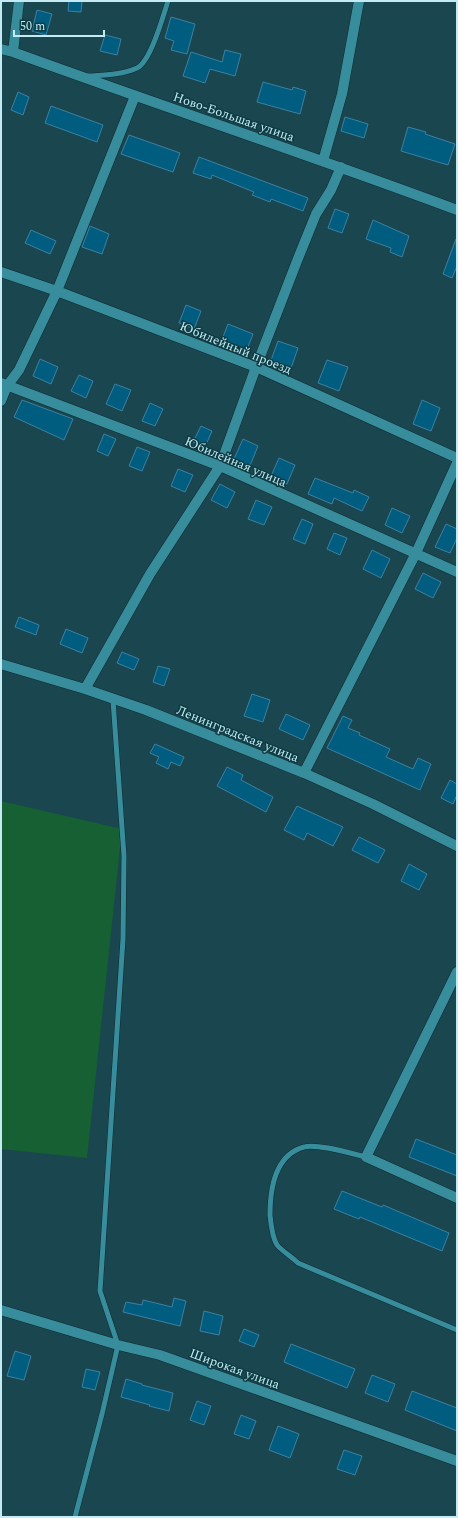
<svg xmlns="http://www.w3.org/2000/svg" width="458" height="1518" font-family="Spectral,serif">
<style>
.green{fill:#176033}
.building{fill:#015d7f;stroke:#3e80a1}
.lines{fill:none;stroke-linecap:round;stroke-linejoin:round}
.lane-casing{stroke:#102a30;stroke-width:6}
.street-casing{stroke:#102a30;stroke-width:11}
.lane{stroke:#388d9d;stroke-width:5}
.street{stroke:#388d9d;stroke-width:10}
.labels{text-anchor:middle;stroke-width:3;stroke-linejoin:round;paint-order:stroke}
.street-label{font-size:13px;fill:#c4ebf3;stroke:#0d3c44}
</style>
<rect width="100%" height="100%" fill="#1a464f"/>
<!-- green -->
<path class="green" d="M1 801 122 829 87 1158 1 1149Z"/>
<!-- building -->
<path class="building" d="M69 1H82L81 12 68 11Z
M37 10 52 14 46 35 32 31Z
M171 17 195 24 187 54 171 50 174 41 165 38Z
M105 35 121 39 117 55 100 51Z
M225 50 241 54 235 76 210 69 205 83 183 76 191 52 222 62Z
M263 82 292 90 293 87 306 91 300 114 257 102Z
M18 92 29 97 23 115 11 110Z
M51 106 103 125 97 142 45 123Z
M345 117 368 124 364 138 341 131Z
M408 127 426 132 425 134 455 144 448 165 401 151Z
M129 135 180 153 173 172 121 154Z
M199 157 308 198 303 211 271 199 270 202 252 195 254 192 212 175 211 179 193 173Z
M335 209 349 214 342 233 328 228Z
M373 220 409 236 402 257 390 252 391 248 366 239Z
M90 226 109 234 102 254 82 247Z
M31 230 56 241 50 254 25 243Z
M456 239 457 266 452 278 443 274Z
M186 305 201 311 194 329 179 323Z
M228 324 253 334 246 352 221 342Z
M278 341 298 348 290 371 270 363Z
M40 359 58 367 51 384 33 376Z
M327 360 348 367 339 391 318 383Z
M79 375 93 381 86 398 71 391Z
M115 384 131 390 122 411 106 404Z
M22 400 73 419 64 440 14 417Z
M422 400 440 408 431 431 413 424Z
M150 403 163 409 155 426 142 421Z
M201 426 212 431 205 447 193 442Z
M104 434 116 439 108 456 97 451Z
M243 439 258 446 249 468 233 461Z
M137 447 150 452 142 471 129 466Z
M279 458 295 465 287 484 271 476Z
M178 469 193 475 185 492 171 486Z
M315 478 353 493 354 490 369 497 362 511 334 498 332 504 308 494Z
M220 484 235 492 227 508 211 500Z
M256 500 272 507 264 525 248 519Z
M392 508 410 516 402 533 385 525Z
M302 519 313 524 305 544 293 539Z
M446 524 457 529V538L450 553 435 547Z
M334 533 347 538 340 555 327 549Z
M372 550 390 559 381 578 363 569Z
M423 573 441 582 433 598 415 589Z
M19 617 39 625 36 635 15 627Z
M66 629 88 638 82 653 60 644Z
M122 652 139 659 134 670 117 663Z
M158 666 170 669 164 686 153 682Z
M252 694 270 700 263 722 244 716Z
M286 714 310 725 303 740 279 729Z
M343 716 352 720 348 728 360 733 359 735 390 749 386 757 413 769 418 758 431 764 420 790 327 748Z
M155 744 184 757 180 766 171 762 168 769 156 763 159 757 150 753Z
M227 767 243 775 241 780 273 797 266 812 217 786Z
M450 780 457 784V795L453 804 441 798Z
M297 806 343 827 333 846 307 833 304 840 284 830Z
M359 837 385 850 378 863 352 850Z
M409 864 427 874 419 890 401 881Z
M416 1139 457 1155V1176L409 1157Z
M342 1191 382 1207 383 1205 449 1233 442 1251 360 1217 359 1219 334 1209Z
M174 1298 186 1301 180 1326 123 1312 126 1302 142 1305 143 1300 172 1307Z
M204 1311 223 1316 219 1335 200 1331Z
M244 1329 259 1335 254 1347 239 1341Z
M291 1344 355 1369 347 1388 284 1362Z
M15 1351 31 1356 24 1380 7 1376Z
M86 1369 100 1372 95 1390 82 1387Z
M372 1375 395 1384 388 1402 365 1393Z
M126 1379 142 1384V1385L173 1393 169 1411 149 1406 150 1405 121 1397Z
M412 1391 457 1408V1431L405 1410Z
M197 1401 211 1406 204 1425 190 1420Z
M241 1415 256 1421 249 1439 234 1434Z
M278 1426 299 1434 290 1458 269 1450Z
M344 1450 362 1456 355 1475 337 1469Z"/>
<g class="lines">
<defs>
<path id="lane" d="M88 76C104 75 122 75 137 68 151 61 163 16 168 1
M366 1157C353 1154 316 1143 304 1147 275 1155 270 1190 270 1215 271 1225 272 1237 277 1245 282 1251 292 1257 298 1263L457 1330
M75 1517 102 1414 118 1345 100 1291 123 939 124 856 113 700"/>
<path id="street" d="M1 49 13 52C161 106 310 155 457 210
M13 52 19 1
M323 161 342 94 359 1
M1 272 57 291 256 367 457 458
M1 383 220 466 457 572
M1 401 7 386 19 370 57 291 135 96
M1 664 85 689 146 710 304 773 373 804 457 846
M85 689 150 574 220 466 256 367 297 261 316 214 331 190 341 167
M304 773 416 553 457 463
M457 972 366 1157 457 1198
M1 1310 118 1345 160 1355 457 1461"/>
</defs>
<!-- lane casing -->
<use href="#lane" class="lane-casing"/>
<!-- street casing -->
<use href="#street" class="street-casing"/>
<!-- lane -->
<use href="#lane" class="lane"/>
<!-- street -->
<use href="#street" class="street"/>
</g>
<g class="labels">
<!-- street labels -->
<g class="street-label">
<text transform="translate(234 116) rotate(19)" y="5">Ново-Большая улица</text>
<text transform="translate(236 347) rotate(22)" y="5">Юбилейный проезд</text>
<text transform="translate(236 461) rotate(23)" y="5">Юбилейная улица</text>
<text transform="translate(238 733) rotate(22)" y="5">Ленинградская улица</text>
<text transform="translate(235 1368) rotate(20)" y="5">Широкая улица</text>
</g>
</g>
<!-- border -->
<rect width="458" height="1518" fill="none" stroke="#c4ebf3" stroke-width="4"/>
<!-- scale -->
<path d="M14 30v6h90v-6" fill="none" stroke="#c4ebf3" stroke-width="2"/>
<text x="20" y="30" font-size="12" fill="#c4ebf3" stroke="#0d3c44" stroke-width="3" paint-order="stroke">50 m</text>
</svg>
